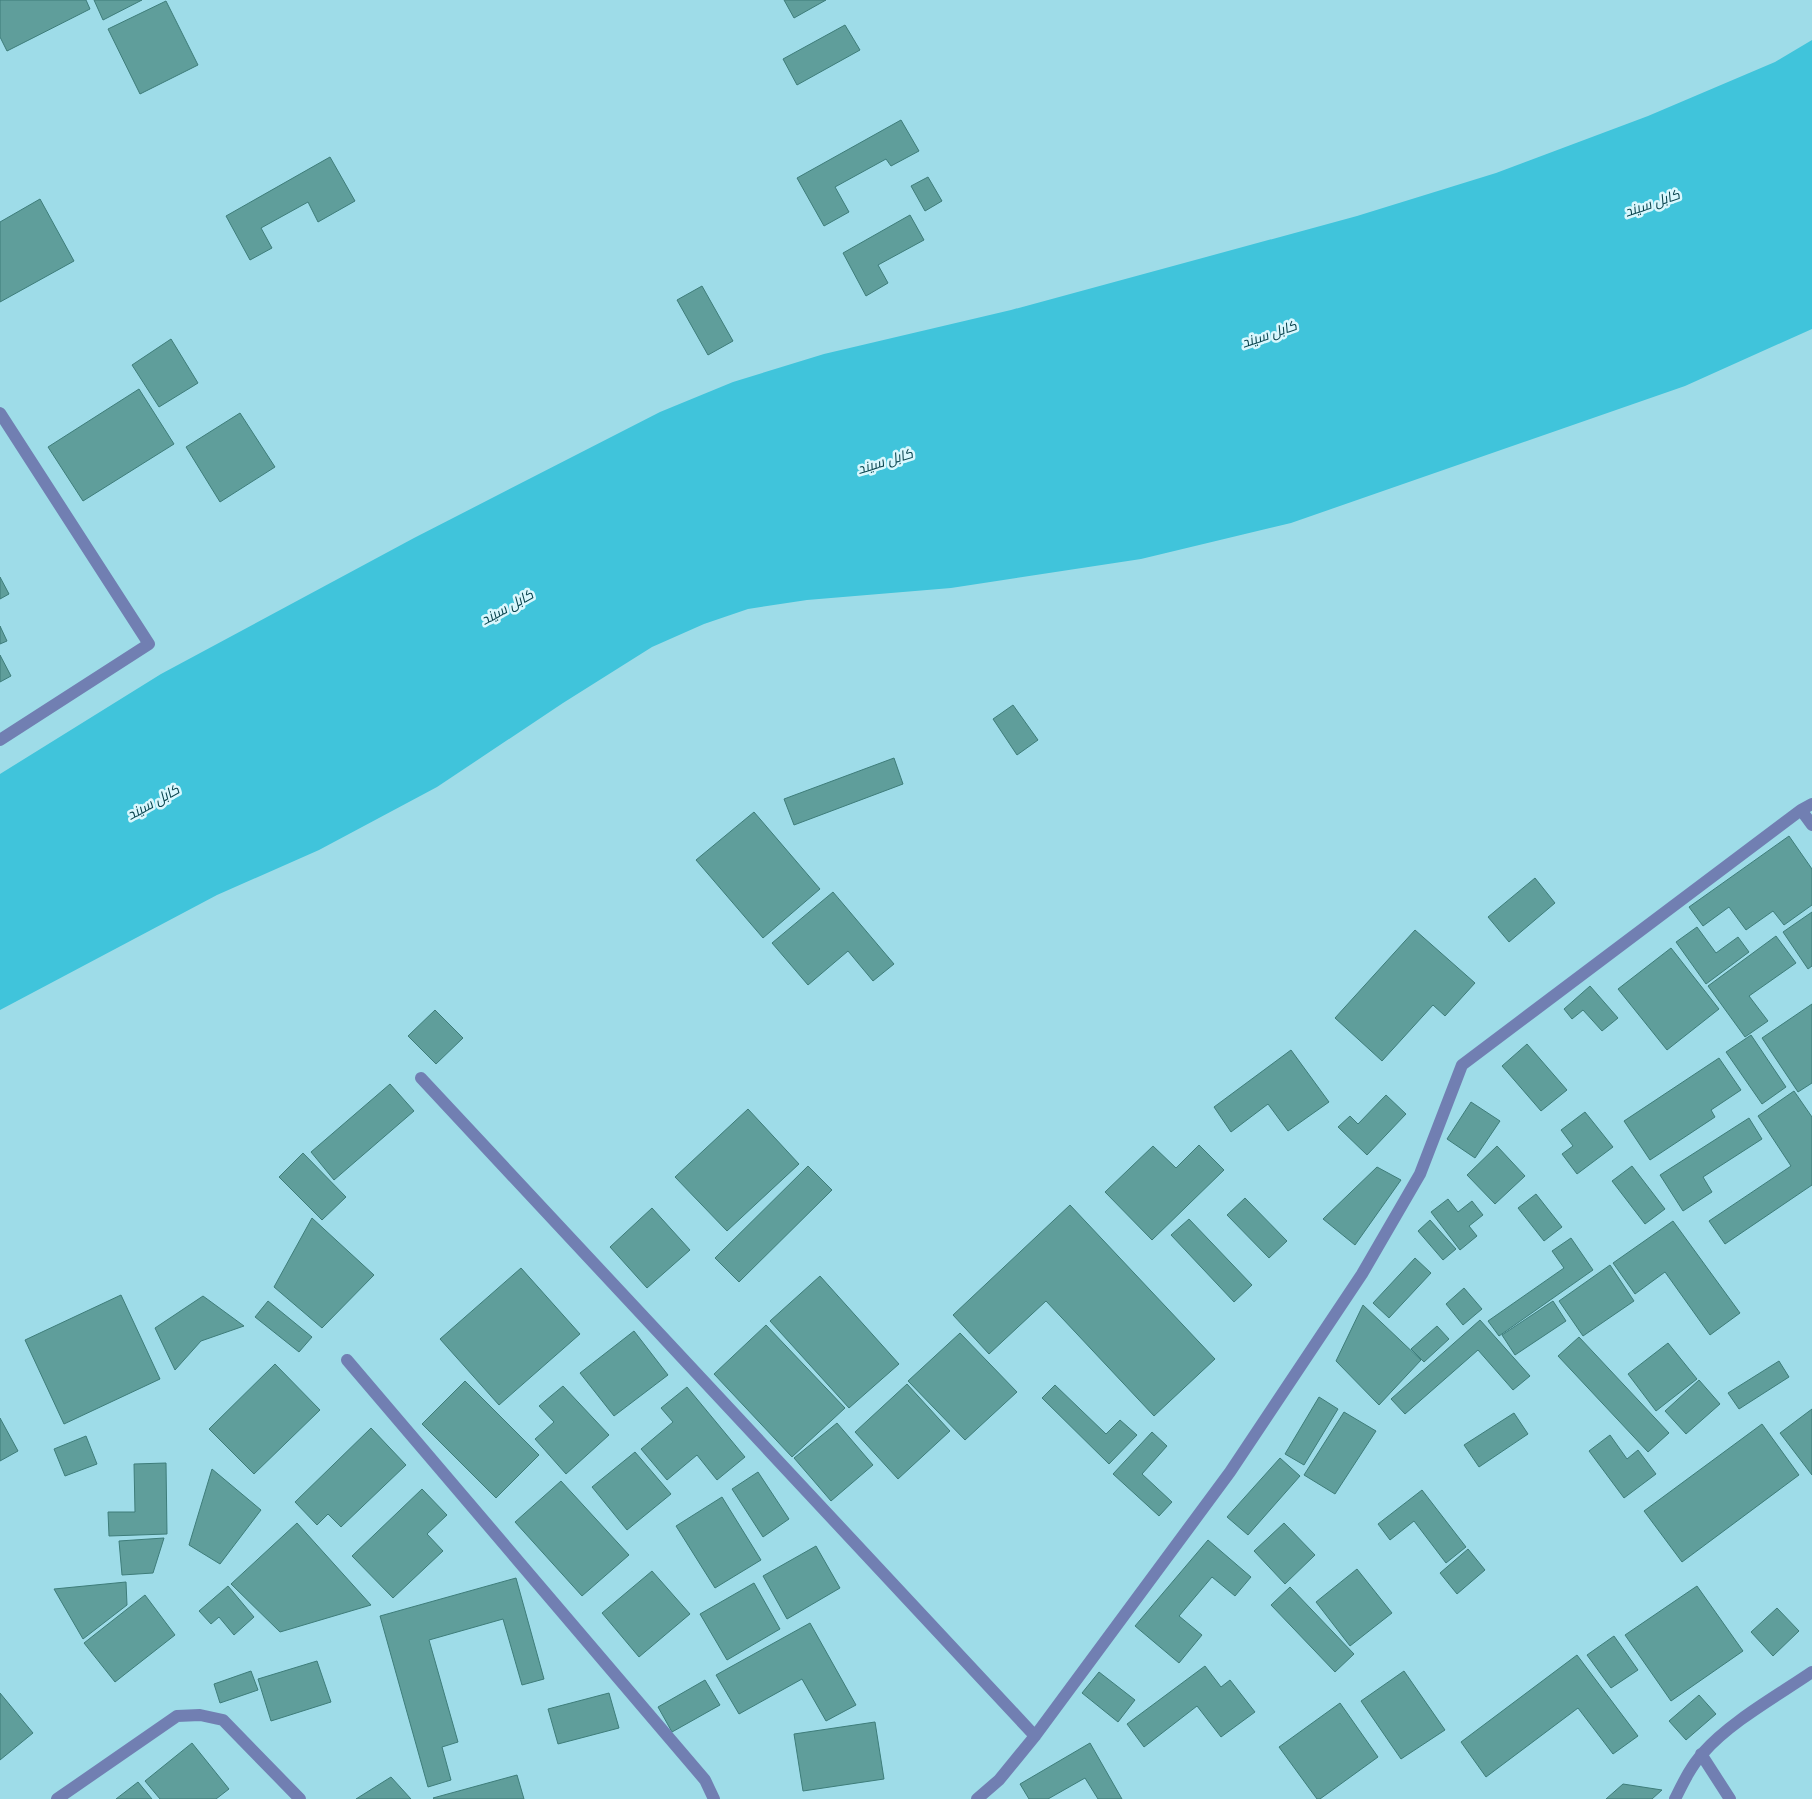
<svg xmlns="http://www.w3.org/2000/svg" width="1812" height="1799" font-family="'Varela Round',Cairo,sans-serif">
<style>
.water{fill:#40c4db}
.building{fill:#5f9e9b;stroke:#3e7d7a}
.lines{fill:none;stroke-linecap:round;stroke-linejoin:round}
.minor{stroke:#717fb2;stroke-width:12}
.labels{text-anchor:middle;stroke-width:5;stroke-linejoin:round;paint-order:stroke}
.water-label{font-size:14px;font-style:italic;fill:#08434d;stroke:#d9f7fd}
</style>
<rect width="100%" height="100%" fill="#9edce8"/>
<!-- water -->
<path class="water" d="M1812 40V329L1685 386 1291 523 1141 559 951 588 807 600 748 609 704 624 652 647 563 703 437 787 319 850 217 895 0 1010V774L161 674 414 538 660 412 733 382 824 354 1011 310 1357 216 1496 173 1648 116 1775 62Z"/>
<!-- building -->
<path class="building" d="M0 0H86L90 9 7 51 0 37Z
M94 0H142L103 20Z
M784 0H826L794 18Z
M166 1 198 65 140 94 108 29Z
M845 25 860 50 797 85 783 59Z
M901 120 919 151 891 166 886 159 835 187 849 212 824 226 797 178Z
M330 157 355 201 318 222 308 202 261 228 272 248 250 260 226 216Z
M928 177 942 201 925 211 911 186Z
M40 199 74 261 0 302V222Z
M910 215 924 240 878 265 888 283 866 296 843 253Z
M702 286 733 341 708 355 677 300Z
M171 339 198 383 159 407 132 365Z
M139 389 174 444 83 501 48 447Z
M240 413 275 467 220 502 186 447Z
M0 577 9 594 0 599Z
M0 626 7 641 0 644Z
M0 655 11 676 0 682Z
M1013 705 1038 740 1017 755 993 719Z
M894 758 903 784 794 825 784 799Z
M754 812 820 889 763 938 696 860Z
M1789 836 1812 869V905L1784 925 1773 911 1746 930 1729 907 1703 926 1689 907Z
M1535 878 1555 903 1509 942 1488 917Z
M833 892 894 964 873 981 848 951 808 985 772 943Z
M1812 912V966L1808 969 1783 932Z
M1697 927 1716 953 1738 937 1749 952 1706 984 1676 942Z
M1415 930 1475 983 1445 1016 1433 1005 1382 1061 1335 1018Z
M1776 936 1796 963 1749 996 1768 1021 1745 1037 1708 986Z
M1671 948 1719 1009 1667 1050 1618 989Z
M1590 986 1618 1018 1602 1031 1583 1010 1572 1019 1564 1009Z
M1812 1004V1083L1798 1092 1762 1038Z
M435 1010 463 1038 436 1064 408 1036Z
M1751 1035 1786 1087 1762 1104 1726 1052Z
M1527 1044 1567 1090 1541 1111 1502 1066Z
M1291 1050 1329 1102 1288 1131 1268 1104 1231 1132 1214 1107Z
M1719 1058 1741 1090 1711 1110 1715 1117 1650 1160 1624 1121Z
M390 1084 414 1111 334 1180 311 1152Z
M1794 1091 1812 1117V1185L1725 1244 1709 1221 1791 1166 1758 1116Z
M1386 1095 1406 1114 1367 1155 1338 1127 1350 1116 1358 1124Z
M1471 1102 1500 1121 1475 1158 1447 1139Z
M748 1109 799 1164 727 1231 675 1177Z
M1585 1112 1613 1147 1577 1174 1562 1154 1573 1146 1561 1130Z
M1749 1118 1762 1139 1703 1177 1712 1192 1683 1211 1660 1175Z
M1199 1145 1224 1170 1152 1240 1105 1192 1153 1146 1176 1168Z
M1497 1146 1525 1176 1495 1204 1467 1175Z
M303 1153 346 1197 322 1220 279 1177Z
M808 1166 832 1190 739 1282 715 1258Z
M1632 1166 1665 1209 1645 1224 1612 1181Z
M1377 1167 1401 1180 1355 1245 1323 1219Z
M1536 1194 1562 1227 1544 1241 1518 1208Z
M1245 1198 1287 1241 1269 1258 1227 1215Z
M1448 1199 1458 1212 1472 1201 1483 1215 1469 1226 1477 1236 1460 1250 1431 1212Z
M1070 1205 1215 1359 1154 1416 1046 1301 989 1354 953 1315Z
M652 1208 690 1250 647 1288 610 1247Z
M312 1218 374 1275 322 1328 274 1287Z
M1189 1219 1252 1285 1234 1302 1171 1235Z
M1430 1220 1456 1249 1443 1260 1418 1231Z
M1673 1221 1740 1313 1710 1335 1665 1272 1635 1294 1613 1263Z
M1571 1238 1593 1270 1499 1336 1488 1321 1564 1268 1552 1251Z
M1415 1258 1431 1273 1389 1318 1373 1303Z
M1610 1265 1634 1301 1583 1336 1559 1301Z
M521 1268 580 1334 499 1405 440 1339Z
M820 1276 899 1364 849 1408 770 1321Z
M1464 1288 1482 1309 1463 1325 1446 1304Z
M121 1295 160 1379 64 1424 25 1340Z
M203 1296 244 1326 201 1341 175 1370 155 1328Z
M268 1301 312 1337 299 1352 255 1317Z
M1553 1301 1566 1321 1515 1355 1502 1335Z
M1363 1305 1421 1360 1379 1405 1336 1361Z
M1480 1320 1530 1376 1513 1390 1478 1350 1405 1414 1391 1399Z
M766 1325 845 1408 792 1457 714 1374Z
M1437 1326 1449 1339 1424 1362 1411 1349Z
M634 1331 668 1375 614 1416 580 1373Z
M960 1333 1017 1392 965 1440 908 1381Z
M1579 1337 1669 1433 1648 1452 1558 1356Z
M1668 1343 1697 1379 1656 1411 1628 1374Z
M1779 1361 1789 1377 1739 1409 1728 1393Z
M275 1364 320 1410 254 1474 209 1429Z
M1699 1380 1720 1404 1686 1434 1665 1411Z
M465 1381 539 1455 496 1498 422 1424Z
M907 1384 950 1431 898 1479 855 1432Z
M1055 1385 1106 1434 1120 1420 1137 1435 1109 1464 1042 1398Z
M563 1386 609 1435 566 1474 535 1439 554 1422 539 1406Z
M687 1387 745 1457 717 1480 697 1455 667 1480 641 1449 673 1422 661 1408Z
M1319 1397 1338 1409 1304 1465 1285 1454Z
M1812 1409V1475L1780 1433Z
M1344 1412 1376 1431 1335 1494 1304 1475Z
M1514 1413 1528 1434 1479 1467 1464 1445Z
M0 1418 18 1451 0 1461Z
M837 1423 873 1465 831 1501 794 1458Z
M1762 1424 1799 1475 1682 1562 1644 1511Z
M371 1428 406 1465 341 1527 328 1514 317 1525 295 1502Z
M1152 1432 1167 1446 1142 1474 1172 1502 1159 1516 1113 1474Z
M1610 1435 1627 1459 1638 1450 1656 1474 1624 1498 1589 1451Z
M86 1436 97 1464 65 1476 54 1449Z
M635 1452 671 1494 627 1530 592 1487Z
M1280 1458 1300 1476 1248 1535 1227 1517Z
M166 1463 167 1534 109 1536 108 1512H135L134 1464Z
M212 1469 261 1510 220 1564 189 1545Z
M758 1472 789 1519 763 1537 732 1489Z
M561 1481 629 1555 582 1596 515 1522Z
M422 1489 447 1515 427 1534 443 1551 393 1598 352 1556Z
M1422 1490 1466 1547 1446 1563 1414 1521 1390 1540 1378 1524Z
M722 1497 761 1560 715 1588 676 1526Z
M297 1523 371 1605 280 1632 231 1584Z
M1284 1523 1315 1555 1285 1584 1254 1551Z
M164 1538 153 1573 122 1575 119 1541Z
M1208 1540 1251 1577 1235 1596 1212 1577 1179 1616 1202 1635 1179 1663 1135 1626Z
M816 1546 840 1588 787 1619 763 1576Z
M1468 1549 1485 1570 1457 1594 1440 1573Z
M1357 1569 1392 1613 1350 1646 1316 1602Z
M652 1571 690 1614 639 1657 602 1613Z
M516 1578 544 1679 522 1685 503 1619 429 1640 458 1742 442 1747 451 1780 428 1787 380 1616Z
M126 1582 127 1605 83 1639 54 1589Z
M754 1583 780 1629 727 1660 700 1614Z
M228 1586 254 1617 234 1635 219 1617 211 1624 199 1611Z
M1697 1586 1743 1651 1671 1701 1625 1635Z
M1290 1587 1354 1654 1335 1672 1271 1605Z
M145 1595 175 1635 115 1682 84 1643Z
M1777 1608 1799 1631 1773 1656 1751 1632Z
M810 1623 856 1705 826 1721 802 1679 739 1714 716 1675Z
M1614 1636 1638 1670 1611 1688 1587 1655Z
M1577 1655 1638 1736 1613 1754 1578 1708 1486 1777 1461 1742Z
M317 1661 331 1702 271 1721 258 1679Z
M1205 1666 1221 1687 1230 1680 1255 1712 1221 1737 1197 1706 1144 1747 1127 1724Z
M251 1671 258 1690 220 1703 214 1684Z
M1404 1671 1445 1730 1401 1759 1361 1701Z
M1099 1672 1135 1700 1118 1722 1082 1693Z
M705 1680 720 1705 672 1732 658 1707Z
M0 1693 33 1733 0 1760Z
M609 1693 619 1728 558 1744 548 1709Z
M1699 1695 1716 1714 1686 1740 1669 1721Z
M1340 1703 1378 1757 1320 1799H1317L1279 1747Z
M875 1722 884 1779 803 1791 794 1734Z
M192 1743 229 1789 216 1799H160L145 1781Z
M1090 1743 1122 1799H1098L1085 1778 1048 1799H1029L1020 1784Z
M517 1775 524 1799H434L433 1798Z
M391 1777 411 1799H356Z
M138 1782 152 1799H116Z
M1623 1784 1662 1790 1652 1799H1606Z"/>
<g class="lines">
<!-- minor -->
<path class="minor" d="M0 413 149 644 0 740
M1801 810 1812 825
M421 1078 1035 1736
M347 1360 705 1780 714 1799
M1701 1754 1730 1799
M57 1799 177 1716 200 1715 223 1720 300 1799
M977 1799 999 1780 1035 1736 1230 1472 1362 1274 1420 1174 1462 1065 1801 810 1812 804
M1675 1799C1683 1783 1691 1766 1703 1753 1730 1722 1777 1696 1812 1672"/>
</g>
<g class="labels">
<!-- water labels -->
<g class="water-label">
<text transform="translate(1652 203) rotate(-19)" y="5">کابل سيند</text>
<text transform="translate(1269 334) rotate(-19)" y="5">کابل سيند</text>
<text transform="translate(885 461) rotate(-17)" y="5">کابل سيند</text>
<text transform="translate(507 607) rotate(-29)" y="5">کابل سيند</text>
<text transform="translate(153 802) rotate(-29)" y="5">کابل سيند</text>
</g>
</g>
</svg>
